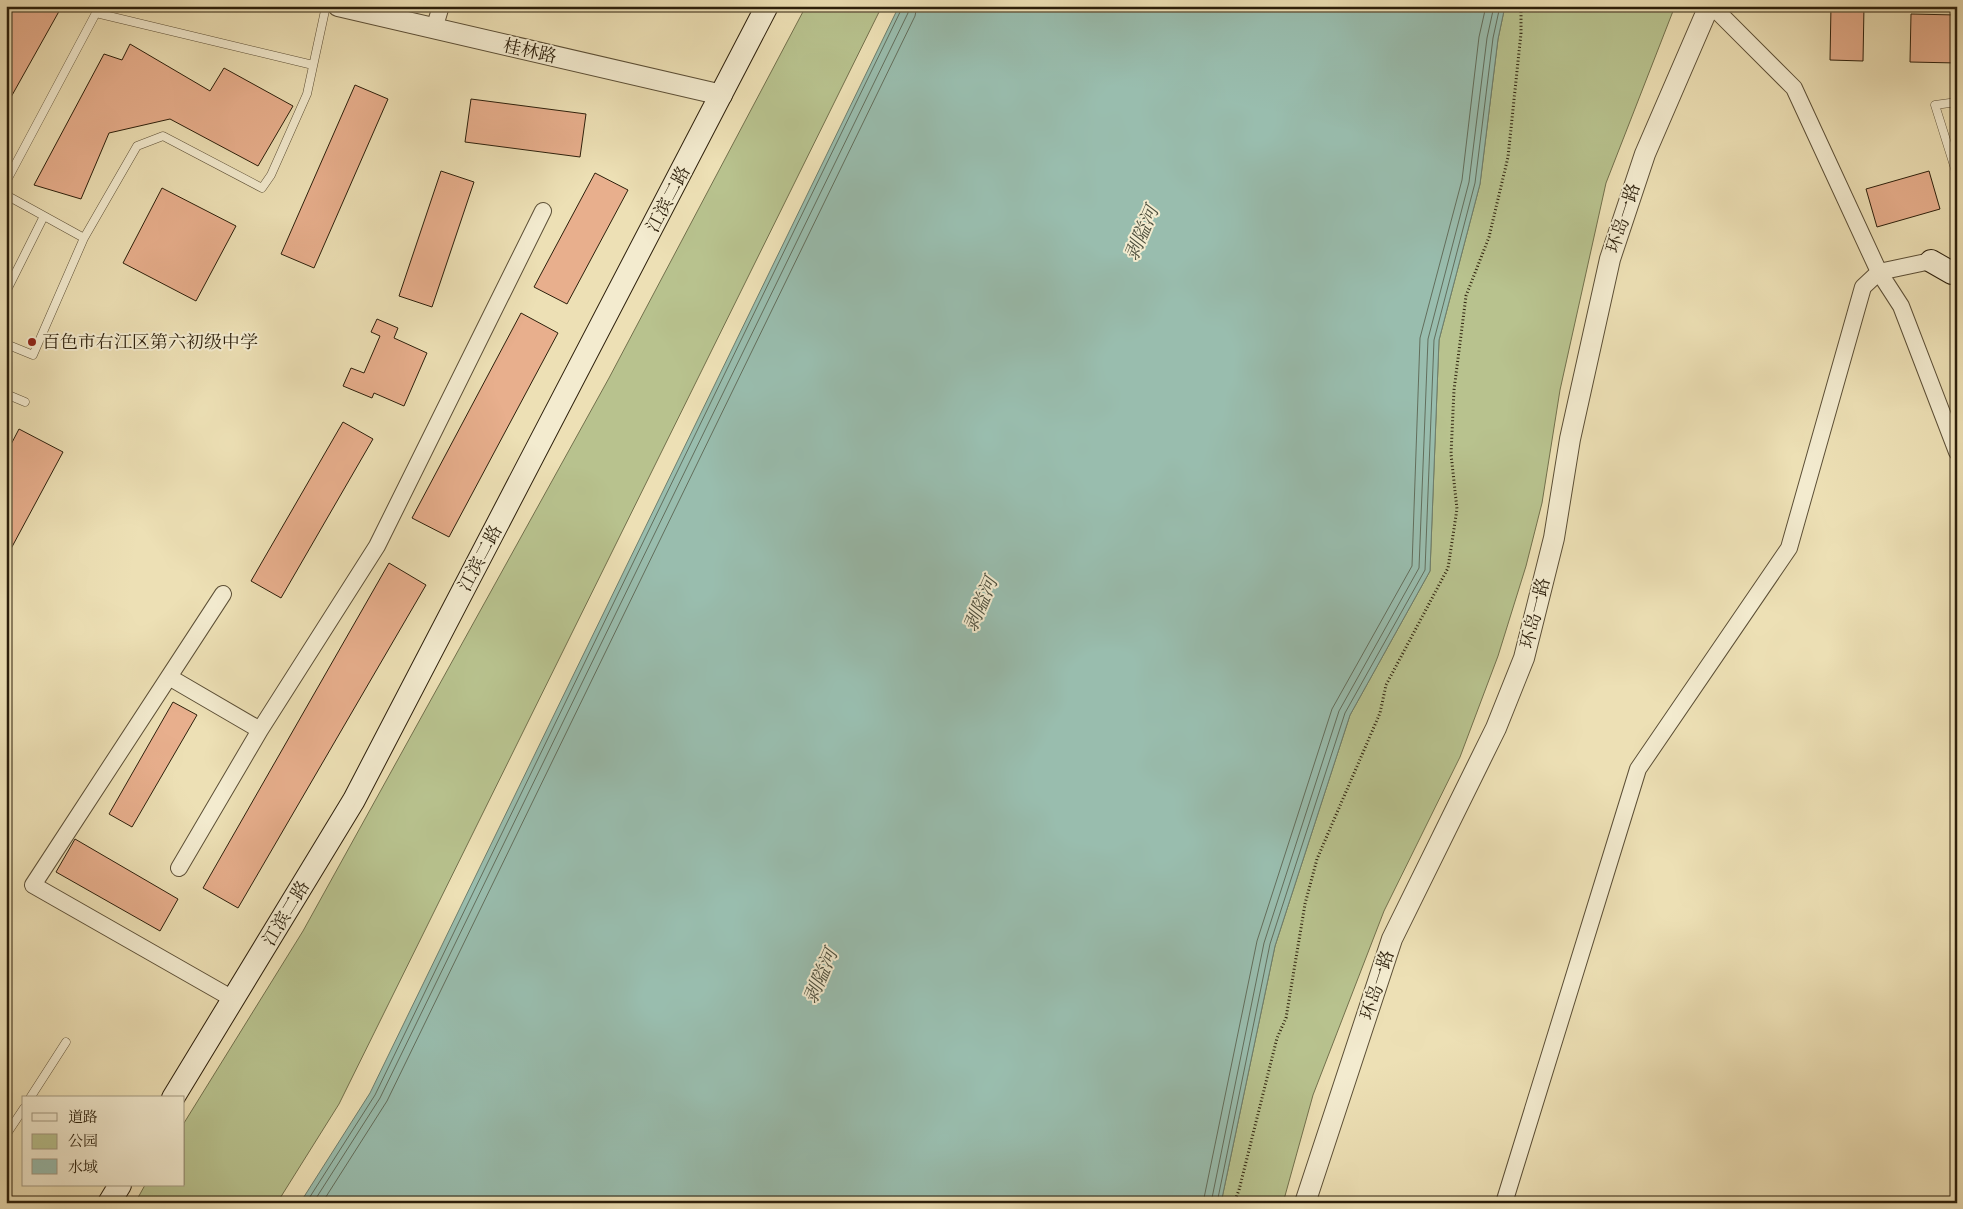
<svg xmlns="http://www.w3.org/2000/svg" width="1963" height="1209" font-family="'Gentium Book Plus','Noto Serif SC',serif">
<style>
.green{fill:#b8c28e;stroke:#72704c}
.water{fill:#99bdae;stroke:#6d7e6d}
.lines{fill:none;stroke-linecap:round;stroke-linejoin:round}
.shore{stroke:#626e5c;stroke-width:1}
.building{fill:#e8af8d;stroke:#2c1f0b}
.service-casing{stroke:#5c4f36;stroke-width:9}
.minor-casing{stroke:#5c4f36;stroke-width:18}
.tertiary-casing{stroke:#5c4f36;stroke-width:22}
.secondary-casing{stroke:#2c1f0b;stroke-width:24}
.path{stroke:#2c1f0b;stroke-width:3;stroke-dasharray:1 2.5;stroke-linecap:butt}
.service{stroke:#f3ebcf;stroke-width:8}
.minor{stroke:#f3ebcf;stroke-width:16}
.tertiary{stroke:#f3ebcf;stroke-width:20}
.secondary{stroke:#f3ebcf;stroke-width:22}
.poi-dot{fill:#8f2418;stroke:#f3ebcf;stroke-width:2}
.labels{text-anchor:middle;stroke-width:4;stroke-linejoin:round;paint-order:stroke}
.street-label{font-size:18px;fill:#2c1f0b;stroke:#f3ebcf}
.poi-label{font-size:18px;fill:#2c1f0b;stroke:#f3ebcf;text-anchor:start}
.water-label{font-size:19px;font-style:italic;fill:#4d4e3c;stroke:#f3ebcf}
</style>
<rect width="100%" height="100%" fill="#ede0b5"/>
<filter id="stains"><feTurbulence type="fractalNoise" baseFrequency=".004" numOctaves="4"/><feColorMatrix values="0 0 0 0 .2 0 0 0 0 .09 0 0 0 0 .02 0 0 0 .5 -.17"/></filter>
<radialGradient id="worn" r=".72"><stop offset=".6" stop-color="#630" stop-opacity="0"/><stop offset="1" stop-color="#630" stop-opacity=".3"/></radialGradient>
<!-- green -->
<path class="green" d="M806 6H882L339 1104 277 1203H135L145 1185H184V1123L303 931 609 378Z
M1505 6H1675L1606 183 1560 390 1542 503 1526 566 1498 656 1460 757 1384 911 1313 1095 1283 1203H1221L1275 946 1350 715 1430 571 1439 340 1480 184 1498 39Z"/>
<!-- water -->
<path class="water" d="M899 6H1505L1498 39 1480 184 1439 340 1430 571 1350 715 1275 946 1221 1203H300L370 1093Z"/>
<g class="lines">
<!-- shore -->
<path class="shore" d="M306 1203 375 1095 903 6
M313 1203 380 1098 908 13 909 6
M322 1203 387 1101 915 16 917 6
M1203 1203 1257 941 1332 709 1412 566 1420 338 1462 180 1479 37 1486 6
M1211 1203 1264 943 1339 711 1419 568 1428 339 1469 182 1487 38 1494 6
M1217 1203 1270 944 1345 713 1425 570 1434 340 1475 183 1493 38 1500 6"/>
</g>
<!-- building -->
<path class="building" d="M6 6H62L6 106Z
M1831 6H1864L1863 61 1830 60Z
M1911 14 1957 15V63L1910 62Z
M130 44 210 91 224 68 293 106 258 166 170 119 109 133 81 199 34 185 104 54 122 60Z
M355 85 388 99 314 268 281 254Z
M471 99 586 114 580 157 465 142Z
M441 171 474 182 432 307 399 296Z
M1929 171 1940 209 1877 227 1866 189Z
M595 173 628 190 567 304 534 287Z
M162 188 236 226 196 301 123 263Z
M521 313 558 333 449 537 412 518Z
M377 319 398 328 394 338 427 353 404 406 374 393 372 398 343 386 351 368 364 373 380 336 371 332Z
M343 422 373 439 281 598 251 581Z
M19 429 63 452 6 558V454Z
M389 563 426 585 238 908 203 888Z
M173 702 197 715 132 827 109 814Z
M75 839 178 899 160 931 56 872Z"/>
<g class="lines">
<defs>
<path id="service" d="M1957 102 1935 105 1957 175
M6 182 96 13 313 65
M6 195 84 238
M6 292 44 216
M6 344 33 355 84 238 137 146 163 136 262 188 271 175 307 94 326 6
M6 394 25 402
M30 1098 66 1042
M6 1135 24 1108"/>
<path id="minor" d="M1712 6 1794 88 1879 272 1901 306 1957 452
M434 29 441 6
M1879 272 1931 261
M223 594 33 885 233 999
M169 677 260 730 377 546 543 211
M179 868 260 730
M1504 1203 1638 769 1789 548 1863 287 1879 272"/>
<path id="tertiary" d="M338 6 722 95
M1305 1203 1392 939 1496 728 1524 658 1554 538 1570 439 1610 259 1645 154 1709 6"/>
<path id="secondary" d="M1931 261 1952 273 1957 272
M173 1098 354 800 767 6
M109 1203 120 1185"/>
</defs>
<!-- service casing -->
<use href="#service" class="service-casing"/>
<!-- minor casing -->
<use href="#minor" class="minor-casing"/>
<!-- tertiary casing -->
<use href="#tertiary" class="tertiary-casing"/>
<!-- secondary casing -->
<use href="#secondary" class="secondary-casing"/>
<!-- path -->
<path class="path" d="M1234 1203 1239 1190 1277 1038 1286 1018 1305 904 1317 859 1380 713 1386 685 1448 568 1457 509 1451 454 1454 390 1466 296 1489 237 1508 157 1521 33V6"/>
<!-- service -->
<use href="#service" class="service"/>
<!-- minor -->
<use href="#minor" class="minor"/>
<!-- tertiary -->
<use href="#tertiary" class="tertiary"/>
<!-- secondary -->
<use href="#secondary" class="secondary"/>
</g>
<!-- markers -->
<circle class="poi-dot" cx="32" cy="342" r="5"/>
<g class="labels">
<!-- street labels -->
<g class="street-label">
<text transform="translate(530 51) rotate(13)" y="6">桂林路</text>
<text transform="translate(668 199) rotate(-62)" y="6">江滨二路</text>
<text transform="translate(1623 218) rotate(-72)" y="6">环岛一路</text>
<text transform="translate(480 558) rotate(-62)" y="6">江滨二路</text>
<text transform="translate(1535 613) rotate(-76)" y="6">环岛一路</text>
<text transform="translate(286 913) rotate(-59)" y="6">江滨二路</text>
<text transform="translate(1377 985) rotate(-72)" y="6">环岛一路</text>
</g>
<!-- poi labels -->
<g class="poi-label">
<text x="42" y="348">百色市右江区第六初级中学</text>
</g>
<!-- water labels -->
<g class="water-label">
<text transform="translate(1141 233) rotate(-67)" y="7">剥隘河</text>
<text transform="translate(980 604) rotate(-67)" y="7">剥隘河</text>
<text transform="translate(820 976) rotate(-67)" y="7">剥隘河</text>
</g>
</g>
<!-- margin -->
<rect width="1963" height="1209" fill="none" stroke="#ede0b5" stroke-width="25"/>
<rect x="8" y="8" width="1948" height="1194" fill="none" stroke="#2c1f0b" stroke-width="2.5"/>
<rect x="12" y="12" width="1938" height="1184" fill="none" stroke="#2c1f0b"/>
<!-- legend -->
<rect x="22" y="1096" width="162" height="90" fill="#f3ebcf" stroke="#a39981"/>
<rect x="32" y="1113" width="25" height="8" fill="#f3ebcf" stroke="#a39981"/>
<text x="68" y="1122" font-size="15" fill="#2c1f0b">道路</text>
<rect x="32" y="1134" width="25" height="15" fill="#b8c28e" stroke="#a39981"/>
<text x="68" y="1146" font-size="15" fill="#2c1f0b">公园</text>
<rect x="32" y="1159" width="25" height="15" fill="#99bdae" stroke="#a39981"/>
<text x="68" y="1172" font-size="15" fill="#2c1f0b">水域</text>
<rect width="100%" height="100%" filter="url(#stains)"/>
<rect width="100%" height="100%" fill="url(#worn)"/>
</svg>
